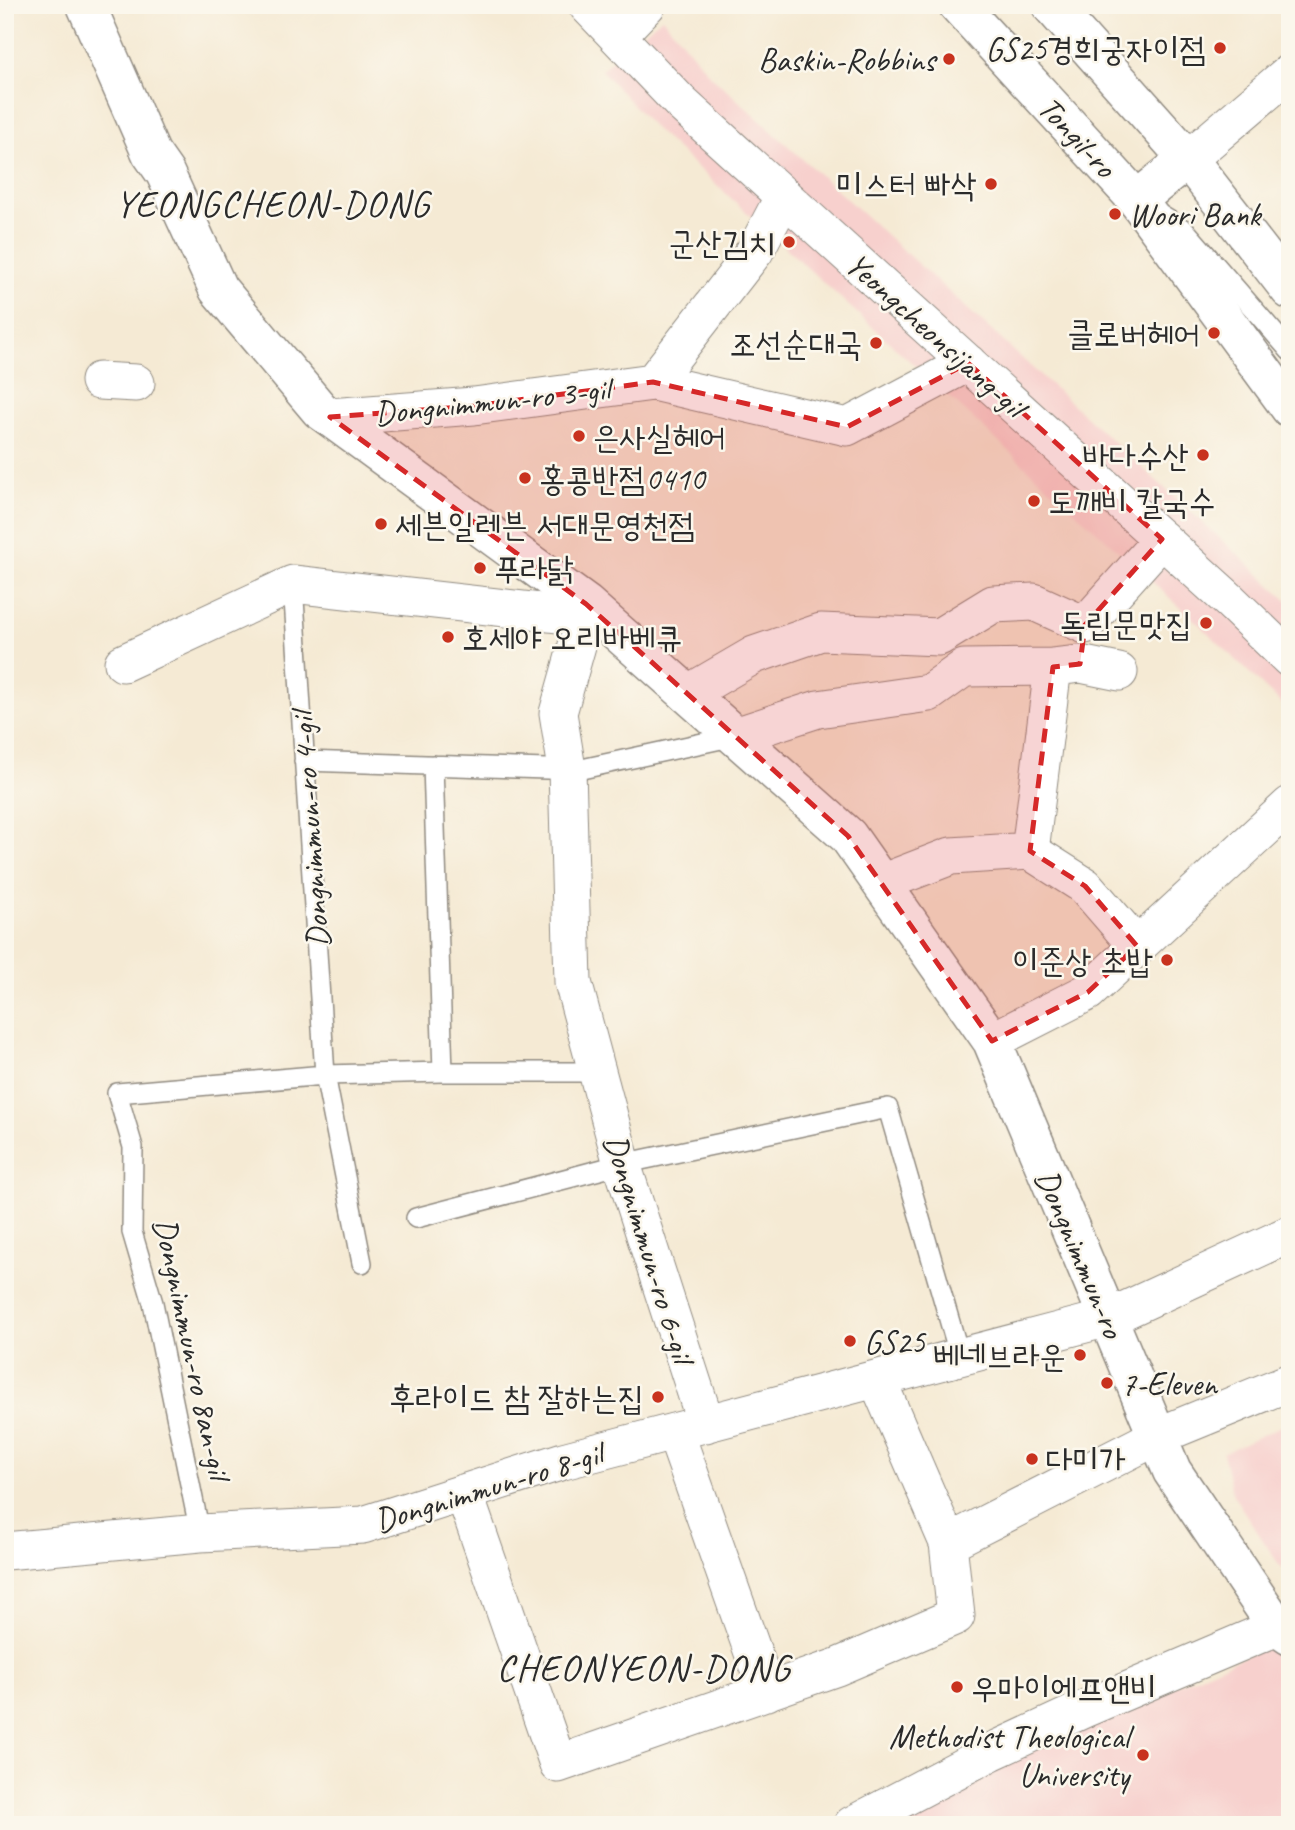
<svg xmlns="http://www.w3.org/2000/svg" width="1295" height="1830" font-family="Caveat,'Poor Story',sans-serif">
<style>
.built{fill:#f7d0cd}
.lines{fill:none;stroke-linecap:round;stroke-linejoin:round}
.lane-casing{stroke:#908a80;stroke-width:22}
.street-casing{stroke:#908a80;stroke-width:39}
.secondary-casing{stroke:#908a80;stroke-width:41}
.primary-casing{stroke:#908a80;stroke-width:41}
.lane{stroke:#fff;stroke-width:19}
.street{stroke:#fff;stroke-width:37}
.secondary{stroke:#fff;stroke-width:38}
.primary{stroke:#fff;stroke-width:38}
.marked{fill:#d62828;fill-opacity:0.2;stroke:#d62828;stroke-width:5;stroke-dasharray:14 9;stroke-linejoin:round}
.poi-dot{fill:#c8321e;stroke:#fbf7ec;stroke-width:2.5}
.labels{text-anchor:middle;stroke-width:5;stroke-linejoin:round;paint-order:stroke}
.poi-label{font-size:33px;fill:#2b2b2b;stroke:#fbf7ec;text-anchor:end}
.street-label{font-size:33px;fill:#2b2b2b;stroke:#fbf7ec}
.quarter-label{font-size:37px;letter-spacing:2px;fill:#2b2b2b;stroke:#fbf7ec}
</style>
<rect width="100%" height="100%" fill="#fbf7ec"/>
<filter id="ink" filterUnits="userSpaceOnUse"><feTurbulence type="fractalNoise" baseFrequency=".0143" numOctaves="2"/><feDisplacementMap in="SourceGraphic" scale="14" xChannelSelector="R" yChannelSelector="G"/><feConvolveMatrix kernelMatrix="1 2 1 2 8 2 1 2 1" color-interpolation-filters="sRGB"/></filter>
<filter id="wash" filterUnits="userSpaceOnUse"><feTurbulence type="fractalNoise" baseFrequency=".00686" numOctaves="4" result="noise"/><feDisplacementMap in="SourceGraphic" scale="28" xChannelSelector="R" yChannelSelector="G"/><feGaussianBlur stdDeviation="1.57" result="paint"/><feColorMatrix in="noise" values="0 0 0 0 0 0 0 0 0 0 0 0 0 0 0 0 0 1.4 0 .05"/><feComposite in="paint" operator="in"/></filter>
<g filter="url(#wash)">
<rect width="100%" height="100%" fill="#f5ead4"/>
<!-- built -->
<path class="built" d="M662 17 710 75 1257 572 1290 603V712L1203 628 656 130 601 70Z
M1290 1422V1581L1233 1495 1223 1453Z
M1290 1636V1825H857Z"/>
</g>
<g filter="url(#ink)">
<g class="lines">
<defs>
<path id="lane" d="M1159 214 1185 230 1290 351
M293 584 325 1075 362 1263
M304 761 577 770 735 736
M433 765 443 1072
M416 1218 622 1164 888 1108 960 1357
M200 1533 153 1303 132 1232 133 1147 117 1093 325 1075 443 1072H597"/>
<path id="street" d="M587 5 682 104 1230 601 1290 659
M617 36 647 5
M1188 159 1290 72
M99 381 136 383
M653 382 755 251 784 196
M330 417 474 406 653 382 847 427 968 363
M585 617 558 713 567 769 573 982 622 1164 706 1424
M123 663 293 584 602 619
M687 694 754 655 821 632 939 637 993 604 1034 602 1085 625 1162 539
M735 736 818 709 929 693 964 668 1053 667
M1030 851 1053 667 1080 664 1119 672
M881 883 951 856 1030 851 1085 886 1137 946
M992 1041 1088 992 1290 805
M675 1432 767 1692
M464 1493 558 1764 837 1667 956 1616 948 1543 877 1379
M948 1543 1158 1436 1290 1382
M5 1551 200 1533 363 1525 563 1461 1108 1318 1290 1234
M852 1825 991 1752 1084 1709 1277 1627"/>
<path id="secondary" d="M86 5 151 153 165 173 218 289 320 410 586 604 848 836 992 1041 1172 1471 1277 1627 1290 1636
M1137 200 1188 159"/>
<path id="primary" d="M958 5 1137 200 1290 408
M1051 5 1188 159 1290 290"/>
</defs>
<!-- lane casing -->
<use href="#lane" class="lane-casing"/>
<!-- street casing -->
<use href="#street" class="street-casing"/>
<!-- secondary casing -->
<use href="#secondary" class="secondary-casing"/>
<!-- primary casing -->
<use href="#primary" class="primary-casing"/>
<!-- lane -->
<use href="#lane" class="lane"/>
<!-- street -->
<use href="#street" class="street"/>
<!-- secondary -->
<use href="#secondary" class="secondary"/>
<!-- primary -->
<use href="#primary" class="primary"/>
</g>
</g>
<!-- marked area -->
<path class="marked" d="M968 363 1162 539 1085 625 1080 664 1053 667 1030 851 1085 886 1137 946 1088 992 992 1041 848 836 586 604 330 417 474 406 653 382 847 427Z"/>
<!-- markers -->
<g class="poi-dot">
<circle cx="1220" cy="48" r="7"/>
<circle cx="949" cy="59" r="7"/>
<circle cx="991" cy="184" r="7"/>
<circle cx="1115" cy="214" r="7"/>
<circle cx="789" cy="242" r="7"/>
<circle cx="1214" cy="333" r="7"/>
<circle cx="876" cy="343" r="7"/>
<circle cx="579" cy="436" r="7"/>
<circle cx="1203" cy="455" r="7"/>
<circle cx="525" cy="478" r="7"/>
<circle cx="1034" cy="501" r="7"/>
<circle cx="381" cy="524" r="7"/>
<circle cx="480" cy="568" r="7"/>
<circle cx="1206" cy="623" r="7"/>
<circle cx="448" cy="637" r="7"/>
<circle cx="1167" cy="960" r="7"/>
<circle cx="850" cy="1341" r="7"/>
<circle cx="1080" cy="1355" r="7"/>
<circle cx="1107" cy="1383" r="7"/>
<circle cx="658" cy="1397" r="7"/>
<circle cx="1032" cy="1459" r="7"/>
<circle cx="957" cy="1687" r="7"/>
<circle cx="1143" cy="1755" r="7"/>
</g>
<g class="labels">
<!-- poi labels -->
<g class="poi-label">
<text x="1206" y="60">GS25경희궁자이점</text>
<text x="935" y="71">Baskin-Robbins</text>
<text x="977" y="196">미스터 빠삭</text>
<text x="1129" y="226" text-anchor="start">Woori Bank</text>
<text x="775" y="254">군산김치</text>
<text x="1200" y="345">클로버헤어</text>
<text x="862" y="355">조선순대국</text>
<text x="593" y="448" text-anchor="start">은사실헤어</text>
<text x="1189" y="467">바다수산</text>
<text x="539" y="490" text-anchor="start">홍콩반점0410</text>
<text x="1048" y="513" text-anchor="start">도깨비 칼국수</text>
<text x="395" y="536" text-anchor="start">세븐일레븐 서대문영천점</text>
<text x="494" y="580" text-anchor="start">푸라닭</text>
<text x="1192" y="635">독립문맛집</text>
<text x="462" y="649" text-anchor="start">호세야 오리바베큐</text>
<text x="1153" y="972">이준상 초밥</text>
<text x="864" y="1353" text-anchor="start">GS25</text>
<text x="1066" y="1367">베네브라운</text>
<text x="1121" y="1395" text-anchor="start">7-Eleven</text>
<text x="644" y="1409">후라이드 참 잘하는집</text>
<text x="1046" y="1471" text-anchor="start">다미가</text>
<text x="971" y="1699" text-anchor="start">우마이에프앤비</text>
<text x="1129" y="1748">Methodist Theological<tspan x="1129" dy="38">University</tspan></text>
</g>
<!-- street labels -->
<g class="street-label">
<text transform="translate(1078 136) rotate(47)" y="12">Tongil-ro</text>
<text transform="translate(936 334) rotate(42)" y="12">Yeongcheonsijang-gil</text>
<text transform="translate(492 400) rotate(-6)" y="12">Dongnimmun-ro 3-gil</text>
<text transform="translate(309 830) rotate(-94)" y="12">Dongnimmun-ro 4-gil</text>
<text transform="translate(650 1248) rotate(73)" y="12">Dongnimmun-ro 6-gil</text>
<text transform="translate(1081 1253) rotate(67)" y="12">Dongnimmun-ro</text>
<text transform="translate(193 1348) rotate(78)" y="12">Dongnimmun-ro 8an-gil</text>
<text transform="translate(488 1486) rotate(-17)" y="12">Dongnimmun-ro 8-gil</text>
</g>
<!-- quarter labels -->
<g class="quarter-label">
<text x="273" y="216">YEONGCHEON-DONG</text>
<text x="644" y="1680">CHEONYEON-DONG</text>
</g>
</g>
<!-- margin -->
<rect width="1295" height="1830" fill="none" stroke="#fbf7ec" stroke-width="28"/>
</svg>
